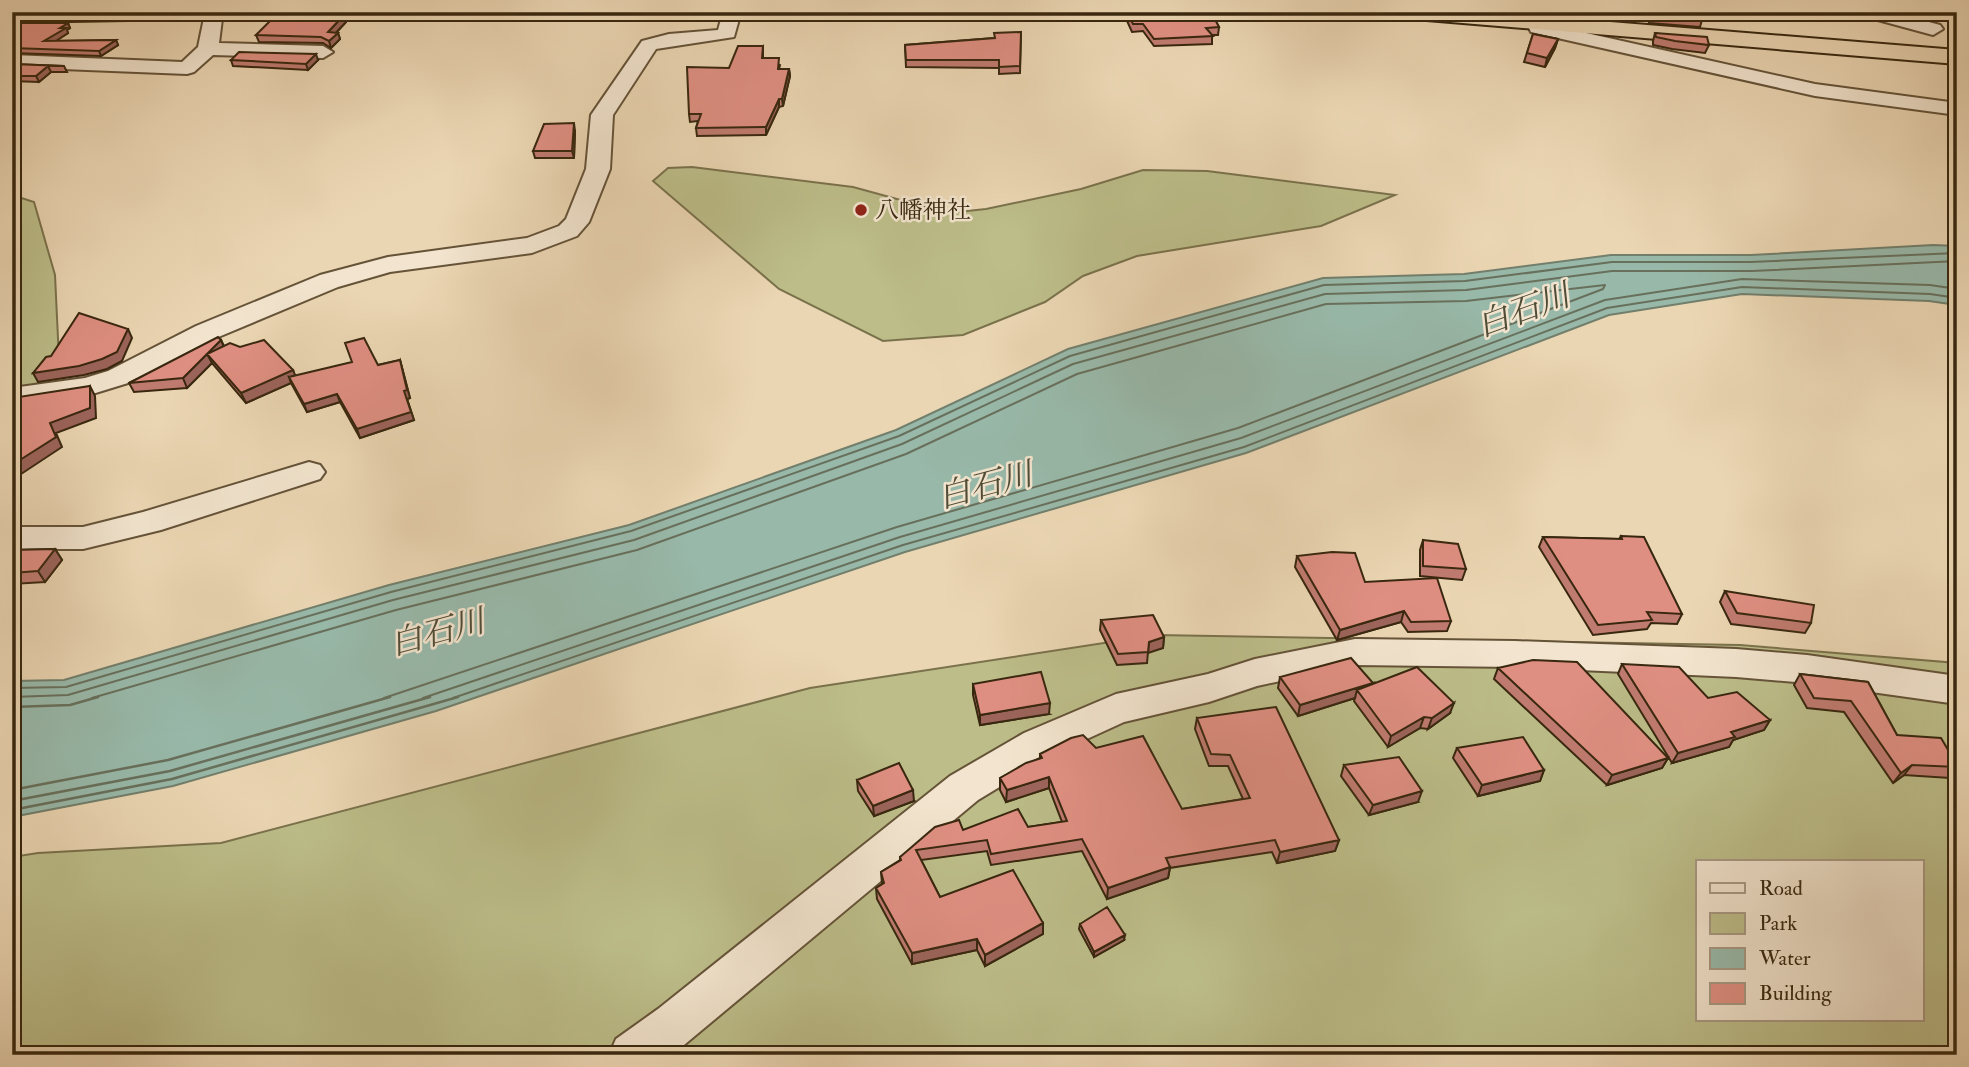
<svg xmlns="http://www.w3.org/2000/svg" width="1969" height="1067" font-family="'IM FELL Double Pica','Noto Serif JP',serif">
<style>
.green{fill:#bcbd89;stroke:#7a724c;stroke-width:2;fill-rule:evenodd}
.water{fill:#98b9aa;stroke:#727f6c;stroke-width:2}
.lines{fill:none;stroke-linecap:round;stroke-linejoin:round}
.shore-far1{stroke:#68705c;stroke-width:2}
.shore{stroke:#68705c;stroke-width:2.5}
.minor-casing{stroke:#655338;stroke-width:4}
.highway-casing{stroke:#38270f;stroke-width:4}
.minor{fill:#f2e4ce;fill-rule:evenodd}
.highway{fill:#ebd6b3;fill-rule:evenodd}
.wall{fill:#c07b70;stroke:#38270f;stroke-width:2}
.shaded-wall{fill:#9c645b;stroke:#38270f;stroke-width:2}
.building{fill:#df8f82;stroke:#38270f;stroke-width:2}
.poi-dot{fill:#8f2418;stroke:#f2e4ce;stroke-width:2.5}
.labels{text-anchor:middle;stroke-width:5;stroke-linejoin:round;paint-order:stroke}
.far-poi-label{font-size:24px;fill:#38270f;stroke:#f2e4ce;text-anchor:start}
.water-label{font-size:32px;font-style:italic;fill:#504c36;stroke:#f2e4ce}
</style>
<rect width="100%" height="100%" fill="#ebd6b3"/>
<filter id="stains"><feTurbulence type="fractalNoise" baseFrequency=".00286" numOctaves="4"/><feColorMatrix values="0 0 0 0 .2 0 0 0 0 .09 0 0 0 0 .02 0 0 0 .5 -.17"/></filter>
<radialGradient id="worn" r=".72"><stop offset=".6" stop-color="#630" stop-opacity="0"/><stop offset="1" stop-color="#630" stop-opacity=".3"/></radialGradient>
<!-- green -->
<path class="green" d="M692 167 853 187 948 213 986 209 1081 189 1143 170 1207 171 1395 195 1321 226 1137 256 1083 276 1045 302 963 335 883 341 779 289 653 181 668 168Z
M12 195 34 202 55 275 59 360 12 412Z
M1156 635 1740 645 1957 663V1055H12V857L38 853 221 843 810 688ZM1698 862H1922V1020H1698Z"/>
<!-- water -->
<path class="water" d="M1933 245 1957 246V305L1929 301 1742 294 1609 315 1246 453 905 552 436 711 173 786 12 817V681L64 680 389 585 629 525 896 430 1068 349 1323 278 1464 274 1611 255H1751Z"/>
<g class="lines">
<!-- shore-far1 -->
<path class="shore-far1" d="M12 688 66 687 391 592 631 531 899 436 1070 356 1324 285 1465 281 1612 262H1751L1957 253
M12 697 68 695 393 600 634 540 902 444 1073 364 1325 294 1466 290 1612 271H1752L1957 261
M92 698 396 610 637 550 906 454 1077 374 1326 304 1466 301 1605 285 1603 289 1238 428 897 527 384 698
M423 698 900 537 1241 438 1605 300 1742 279 1930 285 1957 289
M453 698 903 545 1244 447 1607 308 1742 287 1930 294 1957 298"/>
<!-- shore -->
<path class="shore" d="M12 697H20
M12 707 70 705 98 697
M12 790 168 760 390 697
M12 801 170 771 430 697
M12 810 172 779 458 697"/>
<defs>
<path id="minor" d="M208 12 226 13 222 19 219 43 323 46 333 52 323 58 213 55 194 72 187 74 12 67V55L182 62 198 47 204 18Z
M723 12H741L734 37 656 49 613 115 610 169 589 222 577 236 532 253 390 272 338 287 216 338 128 383 89 395 12 406V388L85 378 108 371 196 326 320 275 388 257 527 238 559 226 566 219 586 169 591 115 642 41 669 34 718 30Z
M1861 12H1892L1940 25 1943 29 1933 35 1863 16Z
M1535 16 1542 18 1546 24 1815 84 1957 103V115L1815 96 1531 32 1526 22Z
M309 462 320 465 325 472 320 479 161 530 83 549H12V527H83L143 512Z
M1355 639 1515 641 1736 649 1807 655 1957 676V704L1807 683 1736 677 1515 667 1355 665 1257 686 1209 702 1124 722 1052 755 978 800 672 1055H609L616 1039 658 1009 950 776 1024 733 1116 694 1208 674 1255 659Z"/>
<path id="highway" d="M12 12H256L245 18 12 22Z
M1391 12H1486L1957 50V64L1402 18Z"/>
</defs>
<!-- minor casing -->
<use href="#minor" class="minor-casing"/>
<!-- highway casing -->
<use href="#highway" class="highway-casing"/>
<!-- minor -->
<use href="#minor" class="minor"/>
<!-- highway -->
<use href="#highway" class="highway"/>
</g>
<!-- wall -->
<path class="wall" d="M1123 12H1211L1219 27 1218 35H1212V44L1154 46 1143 31 1132 32Z
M1590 12H1628L1630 17 1629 21 1591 18Z
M1648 12H1701L1702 20 1700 27 1649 23 1647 14Z
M1926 12H1957V21L1943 15Z
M344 15 346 22 336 33H338L340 39 331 48 323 43 259 42 256 35Z
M12 23H68L70 28 67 30 68 33 55 41 116 40 118 45 101 56 12 53Z
M1021 32 1020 73 999 74V68L906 67 905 45 994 38Z
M1655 33 1709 45 1705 53 1672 49 1653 45V41Z
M1533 34 1558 39 1555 48 1545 67 1524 62Z
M763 46V58L780 65 779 69H789L790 76 783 106 779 107 766 135 697 136 696 128 698 121 690 122 689 114 729 68Z
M231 60H318L308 70 233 66Z
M12 64 64 66 67 72H51L39 82 12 81Z
M575 131 574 158H535L533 151Z
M221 340 224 346 293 370 295 376 378 365 400 360 410 398 407 399 414 420 360 438 340 402 307 412 291 383 246 403 212 363 187 388 134 392 129 383Z
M1621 536 1682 614 1677 624 1651 623 1647 629 1593 635 1539 547 1543 537 1619 539Z
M1423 540 1466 569 1462 580 1420 576V550Z
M55 549 62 560 45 582 12 584V550Z
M1297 556 1365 582 1451 621 1447 631 1408 632 1401 622 1337 640 1295 567Z
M1725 591 1811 623 1805 633 1731 624 1720 602Z
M1101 620 1164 637 1163 648 1148 652 1147 663 1117 665 1100 630Z
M1622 664 1708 698 1770 720 1764 730 1733 740 1729 747 1672 763 1618 674Z
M1498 668 1668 758 1662 768 1607 785 1494 679Z
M1800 674 1868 682 1897 735 1957 765V768L1950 778 1904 775 1893 783 1844 712 1807 708 1794 685Z
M1280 677 1373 683 1450 713 1428 729 1420 728 1388 747 1354 701 1355 698 1298 716 1278 688Z
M973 684 1049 714 980 725 973 695Z
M1197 718 1339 840 1335 851 1277 863 1272 852 1170 868 1168 878 1107 899 1082 851 991 865 987 851 921 860 940 897 1043 923V934L985 966 977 950 912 964 877 899 876 888 882 884 881 872 900 860V857L963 830 1028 827 1062 822 1049 788 1006 802 1000 790V778L1040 758V754L1096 748 1182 809 1243 799 1228 766H1209L1195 729Z
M1457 748 1544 770 1540 781 1478 796 1453 758Z
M1344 765 1418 802 1369 815 1341 776Z
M857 780 914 801 874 816 858 791Z
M1080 924 1124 940 1094 957 1079 929Z"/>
<!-- shaded-wall -->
<path class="shaded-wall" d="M344 15 346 22 330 39 328 32Z
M68 23 70 28 67 30 68 33 47 47 44 41 60 28Z
M338 33 340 39 331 48 329 41Z
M1558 39 1555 48 1545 67 1547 58Z
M116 40 118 45 101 56 99 51Z
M316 54 318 60 308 70 306 64Z
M48 66 51 72 39 82 36 76Z
M789 69 790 76 783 106 782 99Z
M779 99V107L766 135V127Z
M574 123 575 131 574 158 572 151Z
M128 329 132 338 122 361 107 369 84 375 38 382 33 373Z
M221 340 225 350 207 354 212 363 187 388 183 378Z
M400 360 410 398 407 399 414 420 360 438 357 429Z
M293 370 297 380 289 377 291 383 246 403 241 393Z
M90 386 95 396 96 418 56 433 62 447 12 480V465L50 423Z
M337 394 340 402 307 412 304 404Z
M55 549 62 560 45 582 38 571Z
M1404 611 1401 622 1337 640 1340 630Z
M1164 637 1163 648 1148 653 1149 642Z
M1373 683 1362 696 1357 690 1355 698 1298 716 1300 705Z
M1050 703 1049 714 980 725V715Z
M1454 703 1450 713 1428 729 1432 718Z
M1424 717 1420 728 1388 747 1391 736Z
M1770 720 1764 730 1733 740 1729 747 1672 763 1678 753 1731 732Z
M1668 758 1662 768 1607 785 1612 775Z
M1912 765 1904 775 1893 783 1901 773Z
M1544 770 1540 781 1478 796 1482 785Z
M1049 777V788L1006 802 1007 790Z
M913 790 914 801 874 816 873 806Z
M1422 791 1418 802 1369 815 1373 805Z
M1339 840 1335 851 1277 863 1280 852Z
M1170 867 1168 878 1107 899 1108 888Z
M1043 923V934L985 966V955Z
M1125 935 1124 940 1094 957V952Z
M977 939V950L912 964V953Z"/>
<!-- building -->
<path class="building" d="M1127 12H1211L1219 27 1206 28 1213 36 1154 39 1143 24H1133Z
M1592 12H1628L1630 17 1592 14Z
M1650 12H1701L1702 20 1651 16Z
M344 15 328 32 338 33 329 41 321 37 256 35 275 16Z
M12 23H68L60 28H66L44 41 116 40 99 51 12 48Z
M1021 32 1020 66 999 67V60H906L905 45 995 38 994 33Z
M1655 33 1707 37 1709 45 1675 41 1656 37Z
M1533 34 1558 39 1547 58 1527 53Z
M738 46H763L762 58H779L778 69H789L782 99H779L766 127 696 128 701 114H689L687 67 729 68Z
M239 52 316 54 306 64 231 60Z
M12 64 64 66H48L36 76H12Z
M574 123 572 151H533L544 124Z
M79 313 128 329 117 352 102 359 79 366 33 373 46 357 51 356Z
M218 337 221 340 183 378 129 383Z
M364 338 378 365 400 360 407 390 404 391 411 412 357 429 337 394 304 404 289 377 352 362 345 343Z
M264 340 293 370 241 393 207 354 230 343 240 347Z
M90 386V408L50 423 56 437 12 465V398Z
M1621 536 1644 537 1682 614 1647 612 1652 620 1598 625 1543 537 1622 539Z
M1423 540 1458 544 1466 569 1423 566Z
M55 549 38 571 12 573V550Z
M1332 552 1355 553 1365 582 1437 578 1451 621 1411 622 1404 611 1340 630 1297 556Z
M1725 591 1814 605 1811 623 1737 613Z
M1153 615 1164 637 1149 642 1148 652 1118 654 1101 620Z
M1351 658 1373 683 1300 705 1280 677Z
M1533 660 1577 662 1668 758 1612 775 1498 668Z
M1622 664 1679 667 1708 698 1737 692 1770 720 1731 732 1735 737 1678 753Z
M1417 667 1454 703 1432 718 1424 717 1391 736 1357 690Z
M1041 672 1050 703 980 715 973 684Z
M1800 674 1868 682 1897 735 1941 738 1957 765V767L1912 765 1901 773 1851 701 1814 698Z
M1276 707 1339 840 1280 852 1275 840 1166 858 1170 867 1108 888 1082 839 991 854 987 840 916 850 940 897 1013 870 1043 923 985 955 977 939 912 953 876 888 884 883 881 872 901 860 900 857 935 827 959 820 963 830 1018 809 1028 827 1067 821 1049 777 1007 790 1000 778 1026 763 1042 758 1040 754 1071 738 1083 735 1096 748 1143 736 1182 809 1250 798 1230 755 1211 754 1197 718Z
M1523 737 1544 770 1482 785 1457 748Z
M1399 757 1422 791 1373 805 1344 765Z
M899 763 913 790 873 806 857 780Z
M1107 907 1125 935 1094 952 1080 924Z"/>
<!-- markers -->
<circle class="poi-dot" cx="861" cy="210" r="7"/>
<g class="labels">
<!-- far-poi labels -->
<g class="far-poi-label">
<text x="875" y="218">八幡神社</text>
</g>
<!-- water labels -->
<g class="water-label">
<text transform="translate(1523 310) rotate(-20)" y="11">白石川</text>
<text transform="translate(985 485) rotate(-15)" y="11">白石川</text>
<text transform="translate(437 632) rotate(-15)" y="11">白石川</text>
</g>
</g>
<!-- margin -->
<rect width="1969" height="1067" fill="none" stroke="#ebd6b3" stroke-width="42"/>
<rect x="14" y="14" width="1941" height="1039" fill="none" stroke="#38270f" stroke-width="3.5"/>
<rect x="21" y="21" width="1927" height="1025" fill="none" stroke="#38270f" stroke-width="2"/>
<!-- legend -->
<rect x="1696" y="860" width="228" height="161" fill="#f2e4ce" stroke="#a89882" stroke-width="2"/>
<rect x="1710" y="883" width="35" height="10" fill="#f2e4ce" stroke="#a89882" stroke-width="2"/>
<text x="1759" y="895" font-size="21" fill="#38270f">Road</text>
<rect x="1710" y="913" width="35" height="21" fill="#bcbd89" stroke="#a89882" stroke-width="2"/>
<text x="1759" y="930" font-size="21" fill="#38270f">Park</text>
<rect x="1710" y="948" width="35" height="21" fill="#98b9aa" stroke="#a89882" stroke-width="2"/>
<text x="1759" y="965" font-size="21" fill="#38270f">Water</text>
<rect x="1710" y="983" width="35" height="21" fill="#df8f82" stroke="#a89882" stroke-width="2"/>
<text x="1759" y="1000" font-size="21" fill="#38270f">Building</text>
<rect width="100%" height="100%" filter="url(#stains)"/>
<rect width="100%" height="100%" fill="url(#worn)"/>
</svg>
